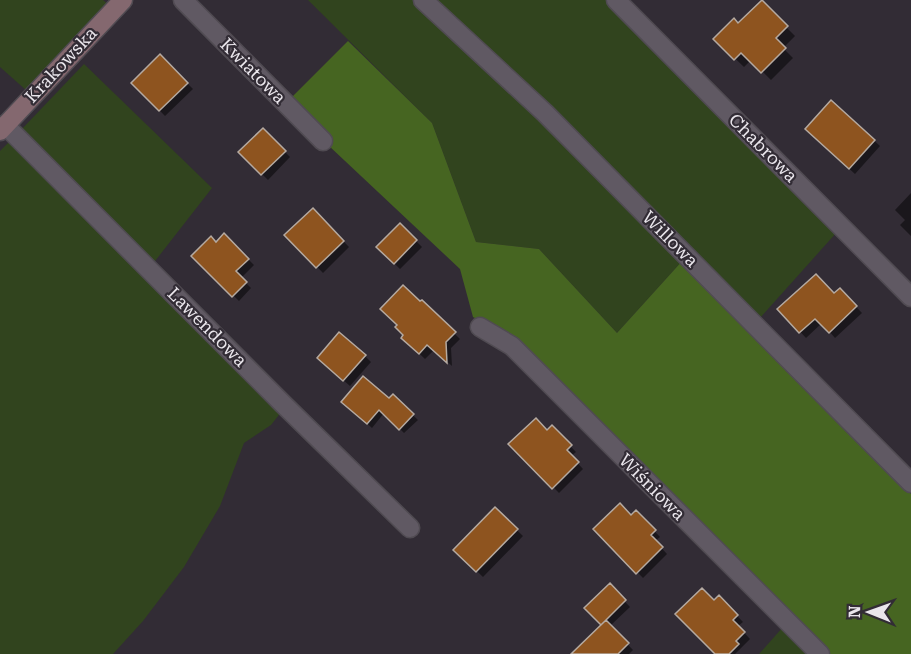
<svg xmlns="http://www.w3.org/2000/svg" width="911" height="654" font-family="'Roboto Serif',serif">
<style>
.green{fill:#31441e}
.forest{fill:#466521}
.shadow{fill:#0007}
.building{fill:#8e541f;stroke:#b5aaa1;stroke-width:1.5}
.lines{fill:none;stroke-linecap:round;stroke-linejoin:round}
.street-casing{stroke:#504b52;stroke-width:21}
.secondary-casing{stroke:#504b52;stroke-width:21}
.street{stroke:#605963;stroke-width:18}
.secondary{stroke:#84686f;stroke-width:18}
.labels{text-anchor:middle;stroke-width:4.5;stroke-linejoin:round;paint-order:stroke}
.street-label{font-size:18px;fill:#eae6ec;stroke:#322c35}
</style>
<rect width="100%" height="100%" fill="#322c35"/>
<!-- green -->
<path class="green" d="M0 0H103L110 6 27 91 0 67Z
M308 0H413L578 154 684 259 617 333 539 249 476 242 432 123Z
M430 0H606L837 232 760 318Z
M84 64 212 188 152 265 20 131Z
M12 139 282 411 271 425 244 443 220 506 184 567 143 621 113 654H0V151Z
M783 627 810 654H759Z"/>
<!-- forest -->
<path class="forest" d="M348 41 432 123 476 242 539 249 617 333 684 259 911 494V654H828L515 340 473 317 460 269 328 145 289 100Z"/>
<!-- shadow -->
<path class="shadow" d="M761 2 795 36 783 48 793 58 771 80 751 60 744 67 715 39 738 25Z
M160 56 193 89 165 116 133 83Z
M832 102 880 146 855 174 812 135Z
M263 130 290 157 268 180 240 152Z
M911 193V236L900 225 905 220 895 210Z
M313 210 349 247 323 273 286 235Z
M400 225 422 247 400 269 378 247Z
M224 235 254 265 241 278 251 288 239 301 193 256 216 244Z
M840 290 862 313 835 338 822 323 806 338 779 309 834 295Z
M422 302 460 339 451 348 452 366 434 350 425 359 403 338Z
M365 356 371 362 350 386 325 364Z
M393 396 418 420 404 433 384 413 372 428 348 406 389 400Z
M552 427 576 452 571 456 583 469 559 493 511 444 547 432Z
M495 509 523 536 483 577 455 550Z
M632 517 642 518 660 537 655 541 667 554 643 578 595 529Z
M610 586 630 607 610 626 633 650 629 654H585L603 625Z
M719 597 743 622 738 626 750 639 735 654H717L715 602Z"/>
<!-- building -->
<path class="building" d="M762 0 788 26 776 38 786 48 761 73 741 53 734 60 713 39 734 18 738 23Z
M160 54 188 83 159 111 131 83Z
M831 100 875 140 849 169 805 129Z
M263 128 286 151 261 175 238 152Z
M313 208 344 241 316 268 284 235Z
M400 223 417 240 394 264 376 247Z
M224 233 249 259 236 271 247 282 232 297 191 256 211 236 216 242Z
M816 274 834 293 840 288 857 306 829 333 815 319 799 333 777 309Z
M403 285 420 301 422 300 456 332 446 342 447 363 427 345 419 354 401 338 403 335 395 327 397 325 380 309Z
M339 332 366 355 343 381 317 358Z
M363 376 389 398 393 394 414 414 399 430 379 410 367 424 341 402Z
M536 418 547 430 552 425 572 445 567 450 579 462 552 489 508 444Z
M620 503 631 515 636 510 656 530 651 535 663 547 636 574 593 529Z
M495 507 518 529 476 572 453 550Z
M610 583 626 600 601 625 584 608Z
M702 588 714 600 719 595 738 615 733 620 745 632 736 641 739 644 729 654H715L675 614Z
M606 620 629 643 618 654H571Z"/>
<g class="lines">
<defs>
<path id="street" d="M183 0 323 141
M423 0 545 113 911 483
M616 0 911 297
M5 125 283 404 410 528
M480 327 512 346 820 654"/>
<path id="secondary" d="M0 131 123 0"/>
</defs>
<!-- street casing -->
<use href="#street" class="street-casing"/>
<!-- secondary casing -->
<use href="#secondary" class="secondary-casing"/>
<!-- street -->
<use href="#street" class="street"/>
<!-- secondary -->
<use href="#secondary" class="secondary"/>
</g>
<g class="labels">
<!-- street labels -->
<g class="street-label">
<text transform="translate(61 65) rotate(-47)" y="6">Krakowska</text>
<text transform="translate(253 71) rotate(45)" y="6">Kwiatowa</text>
<text transform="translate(763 148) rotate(45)" y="6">Chabrowa</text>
<text transform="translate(670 239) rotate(45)" y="6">Willowa</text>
<text transform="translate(207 327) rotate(45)" y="6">Lawendowa</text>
<text transform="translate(652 487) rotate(45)" y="6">Wiśniowa</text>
</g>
</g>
<!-- north arrow -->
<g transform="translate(869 612) rotate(271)" stroke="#322c35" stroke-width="4.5" paint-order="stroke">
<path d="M0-4.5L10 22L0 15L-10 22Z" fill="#eae6ec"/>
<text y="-9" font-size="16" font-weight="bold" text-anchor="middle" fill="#eae6ec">N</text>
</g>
</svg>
